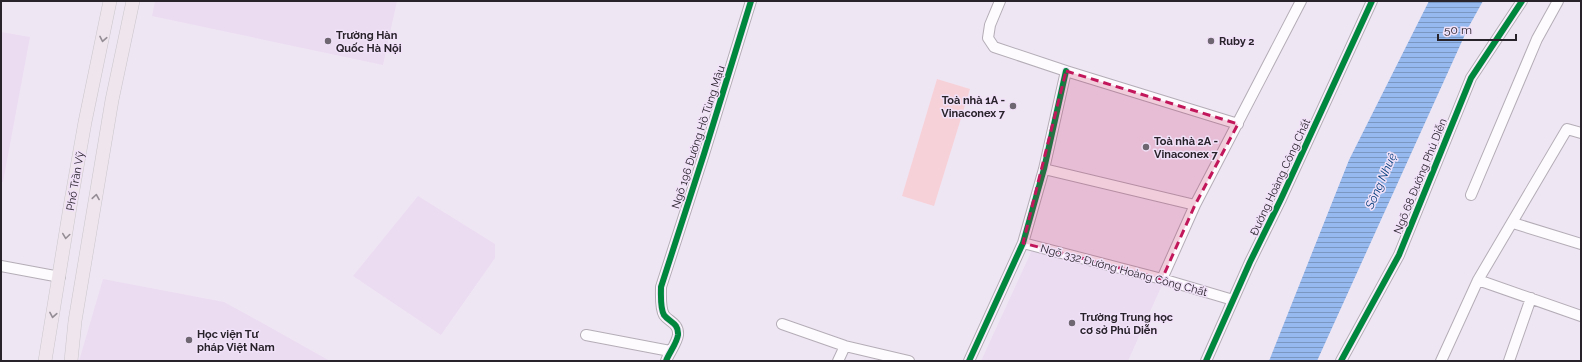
<svg xmlns="http://www.w3.org/2000/svg" width="1582" height="362" font-family="Raleway,sans-serif">
<style>
.built{fill:#ebdcf2}
.garden{fill:#f7d1d8}
.water{fill:url(#water-rules)}
.lines{fill:none;stroke-linecap:round;stroke-linejoin:round}
.minor-casing{stroke:#b4adb7;stroke-width:12}
.major-casing{stroke:#cac6cc;stroke-width:14}
.minor{stroke:#fdfbfd;stroke-width:10}
.major{stroke:#efe5ec;stroke-width:13}
.cycleway-casing{stroke:#f1e1f8;stroke-width:8}
.cycleway{stroke:#00873e;stroke-width:6}
.oneway{stroke:#958d95}
.marked{fill:#c2185b;fill-opacity:0.2;stroke:#c2185b;stroke-width:3;stroke-dasharray:8 5;stroke-linejoin:round}
.poi-dot{fill:#6e6771;stroke:#f1e1f8;stroke-width:1.5}
.labels{text-anchor:middle;stroke-width:3;stroke-linejoin:round;paint-order:stroke}
.poi-label{font-size:11px;font-weight:bold;fill:#28222b;stroke:#f1e1f8;text-anchor:start}
.street-label{font-size:11px;fill:#28222b;stroke:#f1e1f8}
.water-label{font-size:12px;font-style:italic;fill:#07417f;stroke:#f1e1f8}
</style>
<defs>
<pattern id="water-rules" width="6" height="5" patternUnits="userSpaceOnUse"><rect width="6" height="5" fill="#96baef"/><path d="M0 2.5h6" fill="none" stroke="#7a97c2"/></pattern>
</defs>
<rect width="100%" height="100%" fill="#efe6f3"/>
<!-- built -->
<path class="built" d="M155 1H397L383 65 152 16Z
M1 32 30 37 3 182H1Z
M418 196 495 244V258L441 335 353 276Z
M1032 250 1162 285 1128 361H981Z
M103 279 224 302 257 320 330 361H79Z"/>
<!-- garden -->
<path class="garden" d="M937 79 970 89 934 206 902 196Z"/>
<!-- water -->
<path class="water" d="M1429 1H1483L1468 28 1317 361H1269L1349 160Z"/>
<g class="lines">
<defs>
<path id="minor" d="M1000 1 990 25 988 38 994 47 1066 71 1238 124
M1044 169 1195 205
M1471 195 1537 39 1558 1
M1513 223 1581 244
M1023 243 1162 279 1233 300
M1 266 60 277
M1162 279 1195 205 1301 1
M1478 280 1581 316
M782 324 845 346 909 361
M586 335 670 351
M666 361C669 353 677 343 678 335 679 323 669 322 664 315 660 308 661 295 661 287L704 154 751 1
M838 361 845 346
M969 361 1023 243 1044 169 1066 71
M1206 361 1250 262 1281 199 1372 1
M1341 361 1399 255 1471 78 1522 1
M1441 361 1478 280 1567 129 1581 133
M1509 361 1531 298"/>
<path id="major" d="M45 361 71 201 85 122 110 1
M71 361 75 321 112 100 133 1"/>
</defs>
<!-- minor casing -->
<use href="#minor" class="minor-casing"/>
<!-- major casing -->
<use href="#major" class="major-casing"/>
<!-- minor -->
<use href="#minor" class="minor"/>
<!-- major -->
<use href="#major" class="major"/>
<defs>
<path id="cycleway" d="M666 361C669 353 677 343 678 335 679 323 669 322 664 315 660 308 661 295 661 287L704 154 751 1
M969 361 1023 243 1044 169 1066 71
M1206 361 1250 262 1281 199 1372 1
M1341 361 1399 255 1471 78 1522 1"/>
</defs>
<!-- cycleway casing -->
<use href="#cycleway" class="cycleway-casing"/>
<!-- cycleway -->
<use href="#cycleway" class="cycleway"/>
</g>
<!-- one-way arrows -->
<defs><path id="oneway-chevron" d="M-2-3.5L2.5 0L-2 3.5" fill="none" stroke-width="1.6" stroke-linecap="round" stroke-linejoin="round"/></defs>
<g class="oneway">
<use href="#oneway-chevron" transform="translate(103 39) rotate(101)"/>
<use href="#oneway-chevron" transform="translate(96 197) rotate(-81)"/>
<use href="#oneway-chevron" transform="translate(66 236) rotate(98)"/>
<use href="#oneway-chevron" transform="translate(53 315) rotate(100)"/>
</g>
<!-- marked area -->
<path class="marked" d="M1066 71 1238 124 1195 205 1162 279 1023 243Z"/>
<!-- markers -->
<g class="poi-dot">
<circle cx="328" cy="41" r="4"/>
<circle cx="1211" cy="41" r="4"/>
<circle cx="1013" cy="106" r="4"/>
<circle cx="1146" cy="147" r="4"/>
<circle cx="1072" cy="323" r="4"/>
<circle cx="189" cy="340" r="4"/>
</g>
<g class="labels">
<!-- poi labels -->
<g class="poi-label">
<text x="336" y="39">Trường Hàn<tspan x="336" dy="13">Quốc Hà Nội</tspan></text>
<text x="1219" y="45">Ruby 2</text>
<text x="1005" y="104" text-anchor="end">Toà nhà 1A -<tspan x="1005" dy="13">Vinaconex 7</tspan></text>
<text x="1154" y="145">Toà nhà 2A -<tspan x="1154" dy="13">Vinaconex 7</tspan></text>
<text x="1080" y="321">Trường Trung học<tspan x="1080" dy="13">cơ sở Phú Diễn</tspan></text>
<text x="197" y="338">Học viện Tư<tspan x="197" dy="13">pháp Việt Nam</tspan></text>
</g>
<!-- street labels -->
<g class="street-label">
<text transform="translate(698 137) rotate(-72)" y="4">Ngõ 196 Đường Hồ Tùng Mậu</text>
<text transform="translate(1420 176) rotate(-68)" y="4">Ngõ 68 Đường Phú Diễn</text>
<text transform="translate(1280 177) rotate(-65)" y="4">Đường Hoàng Công Chất</text>
<text transform="translate(75 181) rotate(-80)" y="4">Phố Trần Vỹ</text>
<text transform="translate(1124 270) rotate(15)" y="4">Ngõ 332 Đường Hoàng Công Chất</text>
</g>
<!-- water labels -->
<g class="water-label">
<text transform="translate(1381 181) rotate(-66)" y="4">Sông Nhuệ</text>
</g>
</g>
<!-- border -->
<rect width="1582" height="362" fill="none" stroke="#28222b" stroke-width="4"/>
<!-- scale -->
<path d="M1438 34v6h78v-6" fill="none" stroke="#28222b" stroke-width="2"/>
<text x="1444" y="34" font-size="12" fill="#28222b" stroke="#f1e1f8" stroke-width="3" paint-order="stroke">50 m</text>
</svg>
